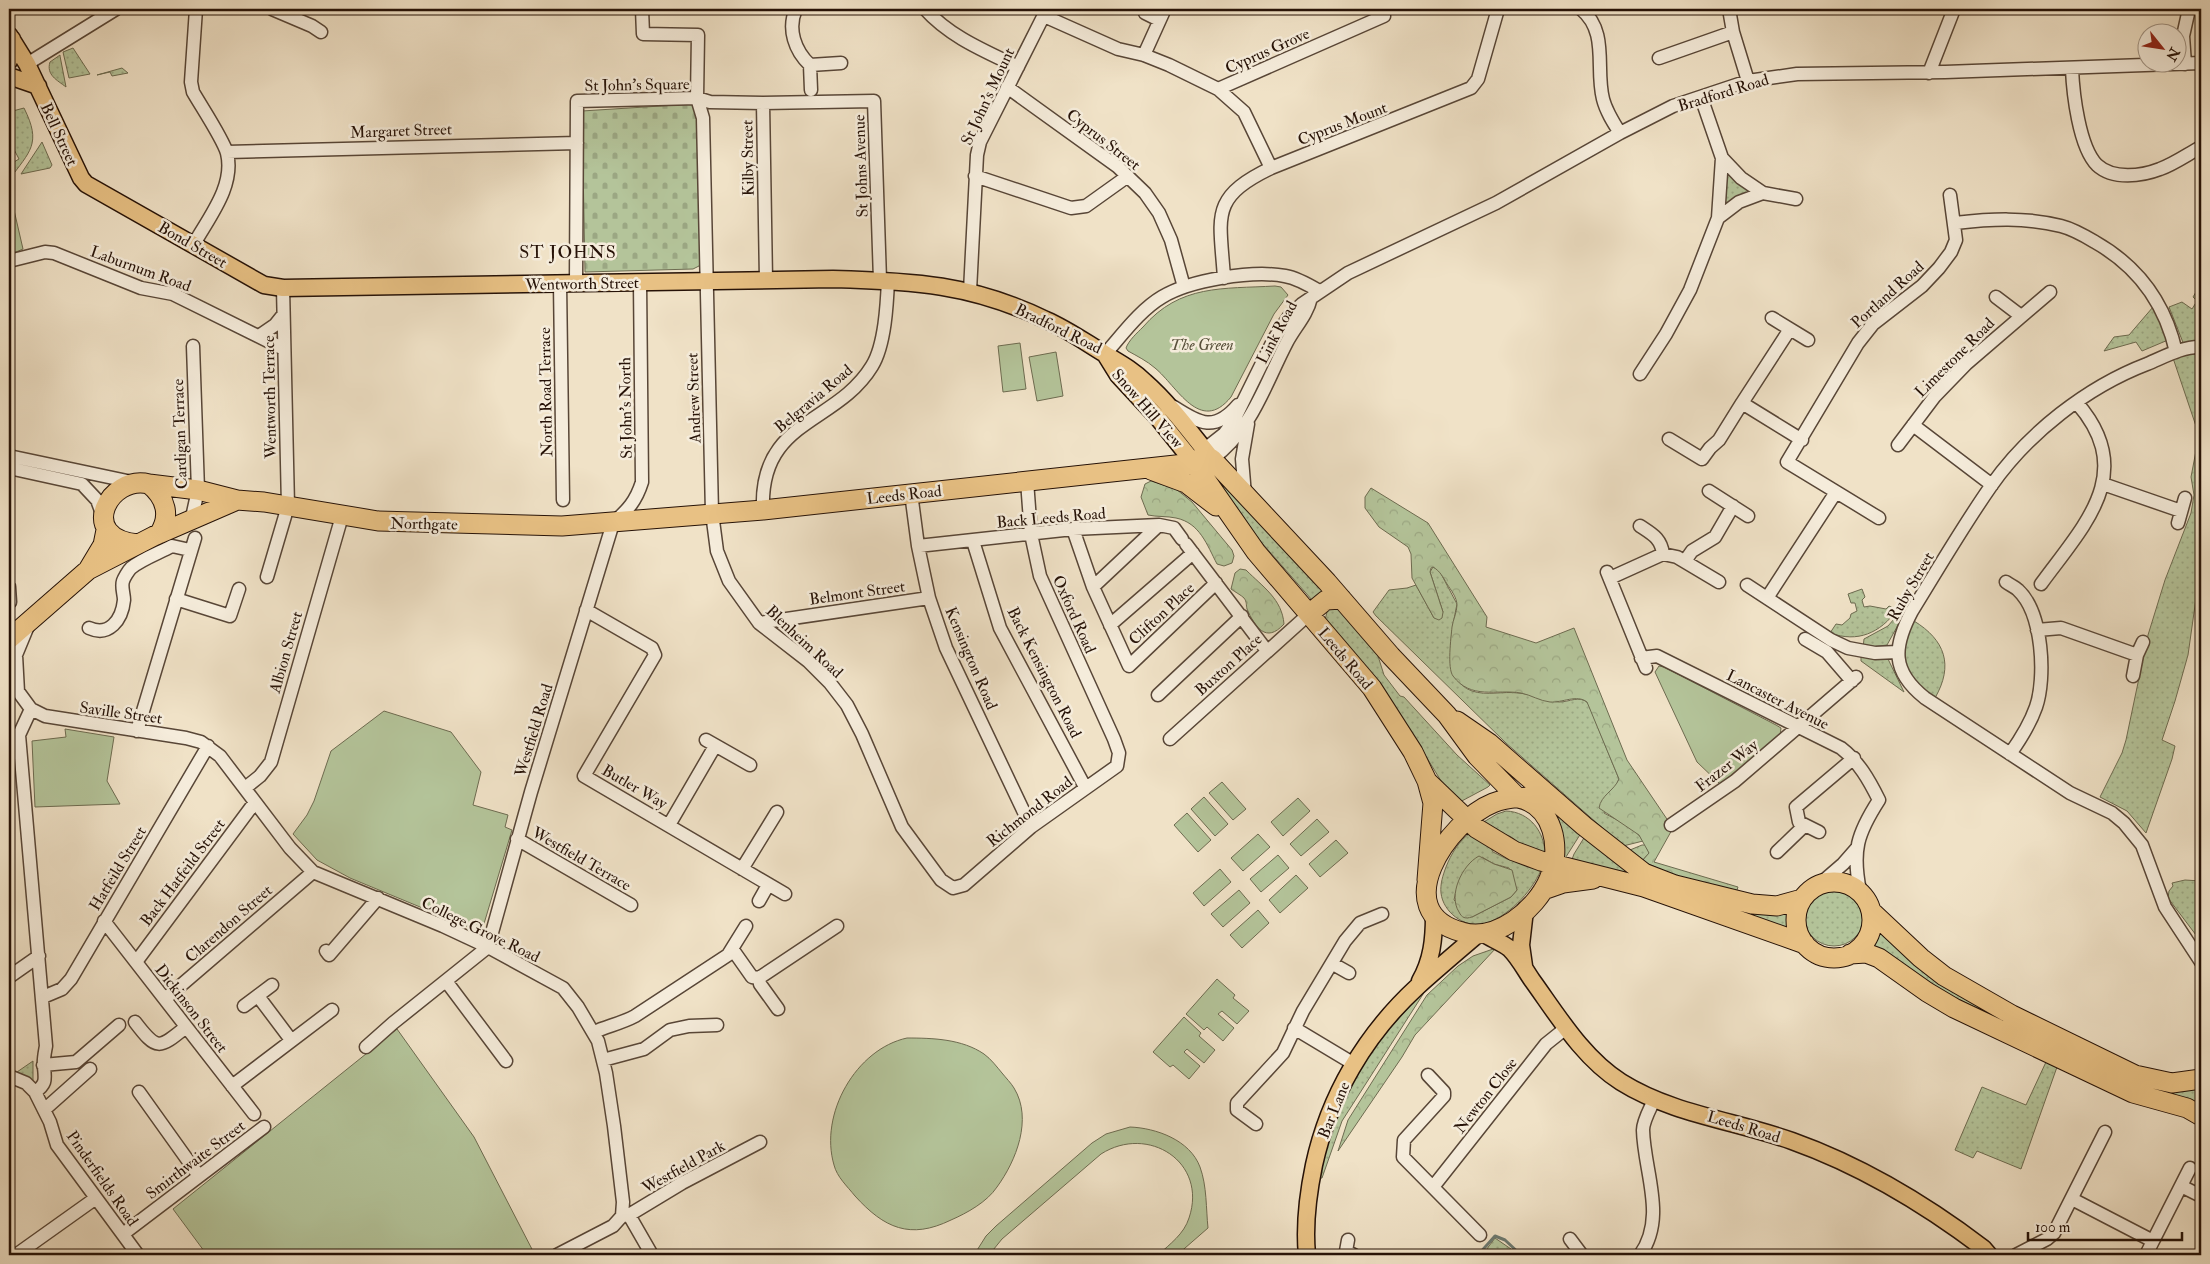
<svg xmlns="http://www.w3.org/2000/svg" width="2210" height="1264" font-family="'IM FELL Double Pica',serif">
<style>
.grass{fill:url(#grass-dots);stroke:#6d6b50;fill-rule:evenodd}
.forest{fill:url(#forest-crowns);stroke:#6d6b50}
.cemetery{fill:url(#cemetery-stones);stroke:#6d6b50}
.green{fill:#b4c49a;stroke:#6d6b50}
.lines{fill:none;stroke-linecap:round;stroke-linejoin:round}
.stream{stroke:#6c7970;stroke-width:3}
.minor-casing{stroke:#584637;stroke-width:15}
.major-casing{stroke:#261207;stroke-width:19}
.highway-casing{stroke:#261207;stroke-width:21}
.minor{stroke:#f5ecdb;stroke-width:12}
.major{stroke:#e8c184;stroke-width:16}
.highway{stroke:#e8c184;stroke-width:19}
.labels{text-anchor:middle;stroke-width:5;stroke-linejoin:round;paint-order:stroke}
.street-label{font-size:16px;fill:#261207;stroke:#f5ecdb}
.park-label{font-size:16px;font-style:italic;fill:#58503a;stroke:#f5ecdb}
.neighbourhood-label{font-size:18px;letter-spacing:1px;fill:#261207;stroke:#f5ecdb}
</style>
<defs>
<pattern id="grass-dots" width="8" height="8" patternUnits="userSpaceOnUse" patternTransform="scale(1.25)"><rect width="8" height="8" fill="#b4c49a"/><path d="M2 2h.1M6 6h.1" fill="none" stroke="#9ba783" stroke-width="1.8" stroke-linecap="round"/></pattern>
<pattern id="forest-crowns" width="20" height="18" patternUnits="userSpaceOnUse" patternTransform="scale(1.25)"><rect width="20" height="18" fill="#b4c49a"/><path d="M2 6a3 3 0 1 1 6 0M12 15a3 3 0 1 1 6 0" fill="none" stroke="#9ba783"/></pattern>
<pattern id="cemetery-stones" width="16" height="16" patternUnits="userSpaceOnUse" patternTransform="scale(1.25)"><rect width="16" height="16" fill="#b4c49a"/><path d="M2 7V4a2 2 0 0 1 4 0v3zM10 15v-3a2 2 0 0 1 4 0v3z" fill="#9ba783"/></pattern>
</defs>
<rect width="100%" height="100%" fill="#f0e2c7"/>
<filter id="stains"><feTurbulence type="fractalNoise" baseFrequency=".004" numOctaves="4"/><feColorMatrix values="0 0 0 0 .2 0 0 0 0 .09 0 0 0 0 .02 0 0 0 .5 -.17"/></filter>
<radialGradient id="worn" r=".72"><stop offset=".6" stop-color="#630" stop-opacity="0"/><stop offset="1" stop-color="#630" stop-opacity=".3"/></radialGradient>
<!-- grass -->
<path class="grass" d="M73 48 90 74 69 78 63 52Z
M60 55V56L66 87C57 80 46 75 50 62Z
M122 68 128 73 112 76 110 72 97 75Z
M24 108C42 144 30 151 9 180V165L19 159 9 140V112Z
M42 142 52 165 50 168 21 174Z
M1722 158 1763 193 1718 218Z
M2196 292 2201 296V344L2184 345 2169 307 2182 302 2192 309 2197 301 2193 297Z
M2153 307 2168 340 2142 351 2136 342 2104 351 2114 337 2129 335Z
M2201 352V563L2188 655 2175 701 2162 740 2175 746 2172 759 2146 833 2127 811 2100 797 2122 753 2126 740 2148 635 2165 580 2191 513 2194 495 2191 477 2199 435 2173 358 2185 353Z
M1225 485 1329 593 1312 600 1255 535 1220 490Z
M1433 567 1439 570 1457 604C1452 629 1440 680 1472 691 1487 696 1503 691 1518 693 1533 694 1544 701 1559 702 1570 702 1579 695 1588 703L1619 779 1604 813C1618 821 1635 827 1643 841L1623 846 1506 743 1376 616 1373 612 1389 590 1407 588 1416 585 1434 618 1443 612 1430 572Z
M1862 589 1865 597 1862 600 1864 607 1870 606 1886 609 1889 606 1897 610C1880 633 1858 643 1830 633L1836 624 1842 625 1850 618 1851 614 1857 611 1855 603H1851L1848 594Z
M1328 608H1341L1378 656 1384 675 1400 696 1404 697 1457 755 1490 785 1488 787 1458 803 1446 789 1400 714 1325 620Z
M1900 612 1903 616 1887 645 1863 648 1864 639 1888 626Z
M1914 621C1945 640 1954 665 1935 698L1918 685 1904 664 1905 634Z
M1861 656 1888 659 1904 692 1861 661Z
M1551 810 1583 830 1564 860Z
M1506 811C1530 812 1545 832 1545 855L1520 846C1515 837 1506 833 1496 834L1482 823 1497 814Z
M1470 833 1490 846 1493 852 1507 859H1515L1541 870C1531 893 1507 918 1483 924 1464 928 1443 912 1441 893 1440 884 1443 875 1446 867 1451 854 1459 841 1470 833ZM1482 857 1494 864 1509 868 1517 890 1511 897 1472 917 1454 900C1457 880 1467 870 1482 857Z
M1587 833 1615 856 1795 909 1790 923V929L1571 862 1574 854Z
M1642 845H1646L1649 853 1642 861 1630 850Z
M2185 880 2201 881V938L2199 939 2168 898 2169 891 2173 886 2172 883Z
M1804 916a30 30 0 1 1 60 0a30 30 0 1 1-60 0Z
M1878 926 2038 1038 1950 995 1867 946Z
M1427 988 1342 1121 1322 1178H1320L1319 1175 1340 1104 1376 1043Z
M2065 1046 2200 1086 2196 1105 2141 1089Z
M33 1061V1081L17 1072Z
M2046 1062 2057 1067 2021 1169 1977 1151 1973 1158 1955 1150 1982 1087 2026 1105Z
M1495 1238 1511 1249 1517 1255H1485L1488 1252 1486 1250Z"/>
<!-- forest -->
<path class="forest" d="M1151 481 1176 489 1192 502 1232 550 1234 556 1232 563 1224 566 1217 564C1207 545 1200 523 1176 518 1167 516 1157 517 1148 515L1141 497 1145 484Z
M1371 488 1428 523 1487 617 1486 627 1536 643 1574 628 1627 760 1673 828 1654 862 1738 887 1736 893 1675 876 1642 861 1649 853 1639 835 1599 808C1601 795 1614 791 1619 779L1587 702C1577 694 1562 703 1550 702 1540 701 1531 695 1521 693 1496 689 1471 700 1453 676 1447 668 1451 638 1452 627 1453 620 1457 612 1457 605 1457 598 1451 590 1447 584 1443 577 1440 571 1433 567L1431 568 1430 572 1443 612 1442 618 1439 620 1434 618 1412 578 1411 554 1408 547 1379 527 1365 508V497Z
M1240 569 1246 570C1263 587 1282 599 1284 624 1266 644 1255 627 1247 609 1246 605 1247 602 1244 598 1241 595 1235 592 1231 589L1235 573Z
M1479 856 1494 864 1512 870 1517 890 1511 897 1472 917C1465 919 1462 918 1459 912 1448 895 1462 865 1479 856Z
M1496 948 1415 1035 1402 1057 1338 1151 1348 1120 1427 995 1458 966 1473 956Z"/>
<!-- cemetery -->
<path class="cemetery" d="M692 104 698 115 701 263 699 266 693 269 585 272 582 111Z"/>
<!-- green -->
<path class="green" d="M9 210H14L23 249 9 255Z
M1275 286 1281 287 1288 295 1274 314 1231 397C1200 435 1177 386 1155 368 1147 361 1137 356 1128 351L1126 348C1129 340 1137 333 1143 327 1180 284 1223 289 1275 286Z
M1020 343 1026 389 1003 392 998 346Z
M1056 352 1063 396 1037 401 1029 357Z
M1659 666 1664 667 1776 725 1781 728 1780 736 1722 784H1720L1697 762 1655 672Z
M384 711 451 732 481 772 473 805 508 815 505 827 512 830 483 927 478 931 350 878 317 860 293 834 307 815 314 801 331 751Z
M65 729 114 737 107 781 120 804 35 807 32 741 66 737Z
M1222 782 1246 809 1233 820 1209 793Z
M1204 797 1228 824 1215 836 1191 809Z
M1298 798 1310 811 1283 836 1271 822Z
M1187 813 1211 840 1198 852 1174 825Z
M1317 819 1329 832 1301 856 1290 844Z
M1258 834 1270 847 1243 871 1231 858Z
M1336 840 1348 853 1320 877 1309 864Z
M1278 855 1289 868 1261 892 1250 879Z
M1220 869 1231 882 1204 906 1193 893Z
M1296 875 1308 888 1280 913 1269 900Z
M1239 890 1250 903 1223 927 1211 914Z
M1258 910 1269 923 1242 948 1230 935Z
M1217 979 1235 995 1233 998 1249 1011 1237 1024 1222 1011 1218 1014 1234 1028 1223 1041 1207 1027 1204 1030 1186 1014Z
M1184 1017 1201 1033 1199 1036 1215 1050 1204 1063 1187 1049 1184 1052 1200 1066 1189 1079 1173 1065 1170 1067 1153 1052Z
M397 1029 474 1137 535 1255H207L173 1209Z
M907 1038C933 1038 962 1039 984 1054 991 1059 997 1067 1002 1073 1006 1078 1011 1083 1014 1088 1033 1119 1016 1161 997 1187 987 1202 967 1213 951 1220 910 1240 884 1228 855 1196 847 1186 837 1177 834 1165 819 1114 856 1049 907 1038Z
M1130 1127C1156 1128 1190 1140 1200 1167 1207 1186 1206 1209 1208 1228L1177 1255H1158C1170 1244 1184 1234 1189 1218 1208 1162 1148 1124 1101 1154L1002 1239 989 1255H974L986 1236 996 1226 1092 1143 1106 1134Z"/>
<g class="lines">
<!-- stream -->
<path class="stream" d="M1478 1255 1495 1236 1505 1240 1521 1255"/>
<defs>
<path id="minor" d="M272 9 312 26 321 32
M642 9 643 34 698 35 697 98 703 118 712 513 717 551 729 581 759 623 808 661 830 683 847 705 862 734 902 827 941 880 953 888 964 885 1031 827 1117 766 1119 753 1114 739 1040 576 1031 534 1027 481
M796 9C787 29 795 51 810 65
M925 9C950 37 985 51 1018 67
M1581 9C1609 32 1595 68 1603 99 1606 111 1613 122 1620 133
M1729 9 1733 32 1748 81
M1145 13 1159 20
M1044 16 1118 49 1144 55 1169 65 1218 89 1244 112 1271 168
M1144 55 1163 13
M1659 58 1733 32
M27 64 116 9
M2185 64 2183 36 2189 9
M2072 69C2073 93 2079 147 2097 165 2113 180 2142 176 2160 169 2174 164 2188 154 2201 147
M1929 73 1954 9
M1007 87 1118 167 1145 193 1159 213 1171 240 1184 287
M1218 89 1384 16
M811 90 810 65 841 63
M763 103 874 101 880 280
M227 152 577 143
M1722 158 1741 178 1763 193 1796 199
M975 176 1071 208 1086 206 1128 176
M1718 218 1739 202 1763 193
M1955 223C1991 219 2025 217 2061 226 2073 229 2085 236 2095 242 2139 267 2165 303 2176 352
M194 244C209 217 235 186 227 153 223 139 201 106 193 92L191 82 196 9
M9 261 45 252 54 253 141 288 173 294 284 349
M1224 278C1220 216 1209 198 1271 168L1471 88 1478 79 1498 9
M560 283 563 500
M576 283 577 101 697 98 710 102 763 103 766 280
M970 291 977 155 980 142 1047 9
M1996 297 2021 316
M1772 318 1808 340
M259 336 275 325 283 315
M2201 347C2183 346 2164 357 2147 364 2087 387 2028 433 1991 486 1963 526 1938 569 1912 611 1893 647 1891 671 1925 698L2070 793 2112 813 2124 823 2142 845 2165 907 2201 962
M1105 354C1122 335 1140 310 1162 297 1190 280 1252 270 1285 276 1297 278 1309 285 1319 291
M1640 374 1666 334 1690 290 1718 218 1722 158 1701 97
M1742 403 1790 329
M1174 407C1200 424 1215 432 1238 405
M1913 425 1992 485
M1669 439 1702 459 1710 448 1719 440 1742 403 1802 440
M1898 445 1935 396 1966 364 2050 292
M1205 449 1224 434 1233 422 1274 339 1290 315 1302 304 1348 273 1496 203 1620 133 1673 106 1748 81 1797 74 1945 72 2201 63
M9 456 132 482
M1212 459C1252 430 1265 384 1287 342 1295 327 1307 315 1311 298
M9 468 82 484 97 500 103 516
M2103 484 2181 511
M1709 491 1748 516
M911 493 918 546 929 598 946 648 1031 827
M1245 495 1242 459 1248 424
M763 510C759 419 836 425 872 366 885 345 887 304 888 280
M1879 518 1787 462 1858 343 1873 324 1922 286 1939 268 1951 252 1956 240 1950 195
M191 522 198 490 193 346
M2178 523 2185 498
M1640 526C1652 534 1661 538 1663 554
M1073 529 1093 587 1129 666 1216 583
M973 541 1000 628 1085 787
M1186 544 1267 651
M918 546 1073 529 1159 525 1174 528 1182 539
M1685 561 1692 551 1715 537 1733 506
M1607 572 1646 668
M267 577 288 506 283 288
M1610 578 1663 554 1677 557 1719 582
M2006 582C2010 585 2015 587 2018 590 2043 613 2046 678 2036 707 2030 724 2020 740 2010 754
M2041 584C2084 525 2138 473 2077 403
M1747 585 1831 640 1848 648 1875 653 1897 652
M9 587 10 602
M1093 587 1159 525
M1767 598 1836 492
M176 599 230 616 239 589
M586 610 652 648 655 655 584 776 785 894
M759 623 929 598
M1110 625 1193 553
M89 628C109 637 122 620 124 600 124 594 121 587 123 581 124 578 128 571 131 568 142 559 159 553 172 546L190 550
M2037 630 2061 628 2137 655
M1805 639 1827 652 1852 681
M1641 658 1657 656 1841 748C1859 762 1869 780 1879 800 1857 834 1852 851 1860 891
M2133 676 2137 655 2143 642
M9 679 31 709 45 716 186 738 201 742 220 756 290 848 313 872 443 926 488 947 563 988 578 1007 598 1041 606 1073 614 1126 623 1202 622 1216
M18 692 16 655 28 626
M1158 695 1242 616
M31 709 19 735 46 1046C45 1052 43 1060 44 1067 45 1079 47 1084 35 1092
M137 731 195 538
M1170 739 1309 614
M706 740 750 765
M245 788 260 776 271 762 342 516
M669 825 715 746
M1671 825 1735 781 1856 677
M1819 832 1799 822 1796 807 1854 758
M517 839 631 905
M1777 852 1804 826
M742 869 777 812
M1821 883 1843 864 1857 848
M759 901 768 885
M104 921 254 1114
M733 950 752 977 759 978 837 926
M326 951 329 955 378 898
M136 962 255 802
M1333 964 1349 973
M9 977 39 956
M759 978 760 984 778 1009
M446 981 506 1061
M258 996 291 1040
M43 997 62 989 71 979 208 746
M165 999 313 872
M244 1006 272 985
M135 1022C157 1051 159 1049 186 1027
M1294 1028 1354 1064
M594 1032C608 1026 622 1023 635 1016L728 955 746 926
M366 1047 393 1023 488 947 531 792 613 523C628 510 636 501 642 482L640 282
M603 1060 644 1049 670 1030 689 1026 717 1025
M43 1065 76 1062 119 1025
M1428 1075 1444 1092V1096L1404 1140 1403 1157 1480 1235
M9 1076 26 1083 35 1092 50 1122 57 1145 138 1255
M232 1086 332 1010
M139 1092 199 1176
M44 1110 90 1069
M1256 1124 1237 1110V1103L1283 1053 1303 1011 1345 941 1360 923 1382 914
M2181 1186 2201 1196
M1433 1187 1546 1044 1566 1028
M2072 1199 2153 1241 2146 1255
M629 1215 652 1255
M622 1216 629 1215 682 1183 760 1142
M123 1234 264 1127
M1570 1239 1582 1255
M1348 1240 1346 1251 1354 1255
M2153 1241 2190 1168
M16 1255 96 1198
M557 1255 613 1226 622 1216
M1640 1255C1667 1217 1644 1172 1643 1130 1643 1121 1650 1109 1654 1100
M2016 1255 2047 1239 2054 1233 2105 1132"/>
<path id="major" d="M9 35 27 64 81 178 86 184 264 285 283 288 833 279C913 281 972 284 1046 320 1067 329 1085 342 1105 354 1120 363 1133 370 1145 382 1170 404 1191 433 1212 459
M9 61 12 51V39
M9 76 38 86
M1105 354 1118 375 1158 418 1194 463 1200 456
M1484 934C1492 939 1503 943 1510 949 1519 958 1525 970 1532 980 1558 1016 1583 1058 1621 1082 1672 1114 1736 1121 1792 1141 1862 1166 1925 1204 1983 1248L1989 1255
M1524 966 1521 945 1525 910
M1420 981C1432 960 1434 939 1434 916
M1307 1255C1304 1225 1308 1194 1314 1165 1329 1096 1365 1035 1417 987 1437 969 1457 952 1477 935"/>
<path id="highway" d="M1194 463 1256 552 1372 688 1413 752 1427 781 1433 803 1427 880
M1151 470 1186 483 1216 506
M149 484 198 490 237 500 264 502 378 521 562 526 763 510 1194 463 1212 459 1327 582 1391 656 1447 715 1477 756 1518 798
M138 544C76 538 109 474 149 484 166 498 171 516 159 534
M88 570 154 536 237 500
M1309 614 1326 600 1342 599
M9 639 88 570 103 545 106 530
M1457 721 1489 743 1584 826 1644 873 1675 885 1752 904 1777 906 1802 899
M1428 782 1476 828 1514 851 1541 861 1644 887 1805 944
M1518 798C1554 805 1562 849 1549 879 1536 910 1496 942 1462 932 1386 912 1448 821 1493 803 1510 796 1532 797 1550 797
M1796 920a38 38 0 1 1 76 0a38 38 0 1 1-76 0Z
M1543 890 1563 883 1593 879
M1872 912 1921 958 1944 976 2012 1015 2135 1075 2172 1083 2201 1079
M1850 954 1866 953 1879 958 1927 992 1954 1008 2133 1093 2187 1108 2201 1116"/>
</defs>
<!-- minor casing -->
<use href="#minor" class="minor-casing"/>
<!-- major casing -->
<use href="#major" class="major-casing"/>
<!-- highway casing -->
<use href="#highway" class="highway-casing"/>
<!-- minor -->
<use href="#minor" class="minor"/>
<!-- major -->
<use href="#major" class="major"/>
<!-- highway -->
<use href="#highway" class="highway"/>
</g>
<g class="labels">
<!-- street labels -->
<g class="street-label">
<text transform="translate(1267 50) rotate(-24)" y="6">Cyprus Grove</text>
<text transform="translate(637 84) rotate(-1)" y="6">St John's Square</text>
<text transform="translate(1723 92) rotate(-17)" y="6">Bradford Road</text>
<text transform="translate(987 96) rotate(-65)" y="6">St John's Mount</text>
<text transform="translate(1342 123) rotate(-21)" y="6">Cyprus Mount</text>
<text transform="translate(401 130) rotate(-2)" y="6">Margaret Street</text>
<text transform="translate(60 134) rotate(65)" y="6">Bell Street</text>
<text transform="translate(1104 139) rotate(38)" y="6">Cyprus Street</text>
<text transform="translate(747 158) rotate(-91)" y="6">Kilby Street</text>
<text transform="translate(860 166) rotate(-92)" y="6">St Johns Avenue</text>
<text transform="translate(193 244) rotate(30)" y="6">Bond Street</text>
<text transform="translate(141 268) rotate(20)" y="6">Laburnum Road</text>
<text transform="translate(582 283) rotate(-1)" y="6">Wentworth Street</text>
<text transform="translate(1887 294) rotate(-42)" y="6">Portland Road</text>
<text transform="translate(1059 328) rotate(26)" y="6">Bradford Road</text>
<text transform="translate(1276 332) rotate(-62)" y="6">Link Road</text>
<text transform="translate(1954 357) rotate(-45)" y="6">Limestone Road</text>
<text transform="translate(545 392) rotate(-91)" y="6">North Road Terrace</text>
<text transform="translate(269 397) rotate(-91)" y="6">Wentworth Terrace</text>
<text transform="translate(693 398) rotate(-92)" y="6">Andrew Street</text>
<text transform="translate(813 398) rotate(-40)" y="6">Belgravia Road</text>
<text transform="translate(625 408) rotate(-91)" y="6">St John's North</text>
<text transform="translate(1148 408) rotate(49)" y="6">Snow Hill View</text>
<text transform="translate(179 434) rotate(-92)" y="6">Cardigan Terrace</text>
<text transform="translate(904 494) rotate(-6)" y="6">Leeds Road</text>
<text transform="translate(1051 517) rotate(-5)" y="6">Back Leeds Road</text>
<text transform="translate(424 523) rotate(1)" y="6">Northgate</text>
<text transform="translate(1910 586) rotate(-60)" y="6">Ruby Street</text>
<text transform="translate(857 592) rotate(-8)" y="6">Belmont Street</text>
<text transform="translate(1161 613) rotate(-43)" y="6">Clifton Place</text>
<text transform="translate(1075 614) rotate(66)" y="6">Oxford Road</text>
<text transform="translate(805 641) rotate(43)" y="6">Blenheim Road</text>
<text transform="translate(285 652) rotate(-74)" y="6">Albion Street</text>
<text transform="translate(972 658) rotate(67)" y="6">Kensington Road</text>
<text transform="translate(1346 658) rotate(50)" y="6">Leeds Road</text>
<text transform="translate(1228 664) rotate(-42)" y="6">Buxton Place</text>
<text transform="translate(1045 672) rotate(63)" y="6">Back Kensington Road</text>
<text transform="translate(1778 699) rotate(27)" y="6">Lancaster Avenue</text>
<text transform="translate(121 712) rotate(8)" y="6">Saville Street</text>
<text transform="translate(533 730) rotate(-73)" y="6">Westfield Road</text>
<text transform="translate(1726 765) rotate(-38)" y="6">Frazer Way</text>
<text transform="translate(635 786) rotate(30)" y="6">Butler Way</text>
<text transform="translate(1029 811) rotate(-38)" y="6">Richmond Road</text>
<text transform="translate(582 858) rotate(30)" y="6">Westfield Terrace</text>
<text transform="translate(117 868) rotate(-59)" y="6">Hatfeild Street</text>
<text transform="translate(182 872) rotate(-53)" y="6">Back Hatfeild Street</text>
<text transform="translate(228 923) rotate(-41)" y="6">Clarendon Street</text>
<text transform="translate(481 929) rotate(26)" y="6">College Grove Road</text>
<text transform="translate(192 1008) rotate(52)" y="6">Dickinson Street</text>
<text transform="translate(1485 1095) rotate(-52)" y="6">Newton Close</text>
<text transform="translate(1333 1110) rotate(-68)" y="6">Bar Lane</text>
<text transform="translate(1744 1126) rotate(17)" y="6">Leeds Road</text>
<text transform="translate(195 1159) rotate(-37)" y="6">Smirthwaite Street</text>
<text transform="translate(683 1166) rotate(-29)" y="6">Westfield Park</text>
<text transform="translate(103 1178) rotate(55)" y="6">Pinderfields Road</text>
</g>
<!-- park labels -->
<g class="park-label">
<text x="1202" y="350">The Green</text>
</g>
<!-- neighbourhood labels -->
<g class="neighbourhood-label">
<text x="568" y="258">ST JOHNS</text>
</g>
</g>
<!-- margin -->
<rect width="2210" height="1264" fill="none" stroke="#f0e2c7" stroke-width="30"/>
<rect x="10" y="10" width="2190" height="1244" fill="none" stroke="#261207" stroke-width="2.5"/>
<rect x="15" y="15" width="2180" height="1234" fill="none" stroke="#261207"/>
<!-- north arrow -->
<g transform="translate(2162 48) rotate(120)"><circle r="24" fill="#f5ecdb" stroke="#a29586"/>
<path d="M0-4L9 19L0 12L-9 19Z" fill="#8f2418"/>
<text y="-8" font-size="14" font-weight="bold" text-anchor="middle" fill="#261207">N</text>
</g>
<!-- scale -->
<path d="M2028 1232v8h154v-8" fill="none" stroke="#261207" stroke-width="2.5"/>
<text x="2035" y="1232" font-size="15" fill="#261207" stroke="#f5ecdb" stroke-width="4" paint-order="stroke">100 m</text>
<rect width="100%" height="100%" filter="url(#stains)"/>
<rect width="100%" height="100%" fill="url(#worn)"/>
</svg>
